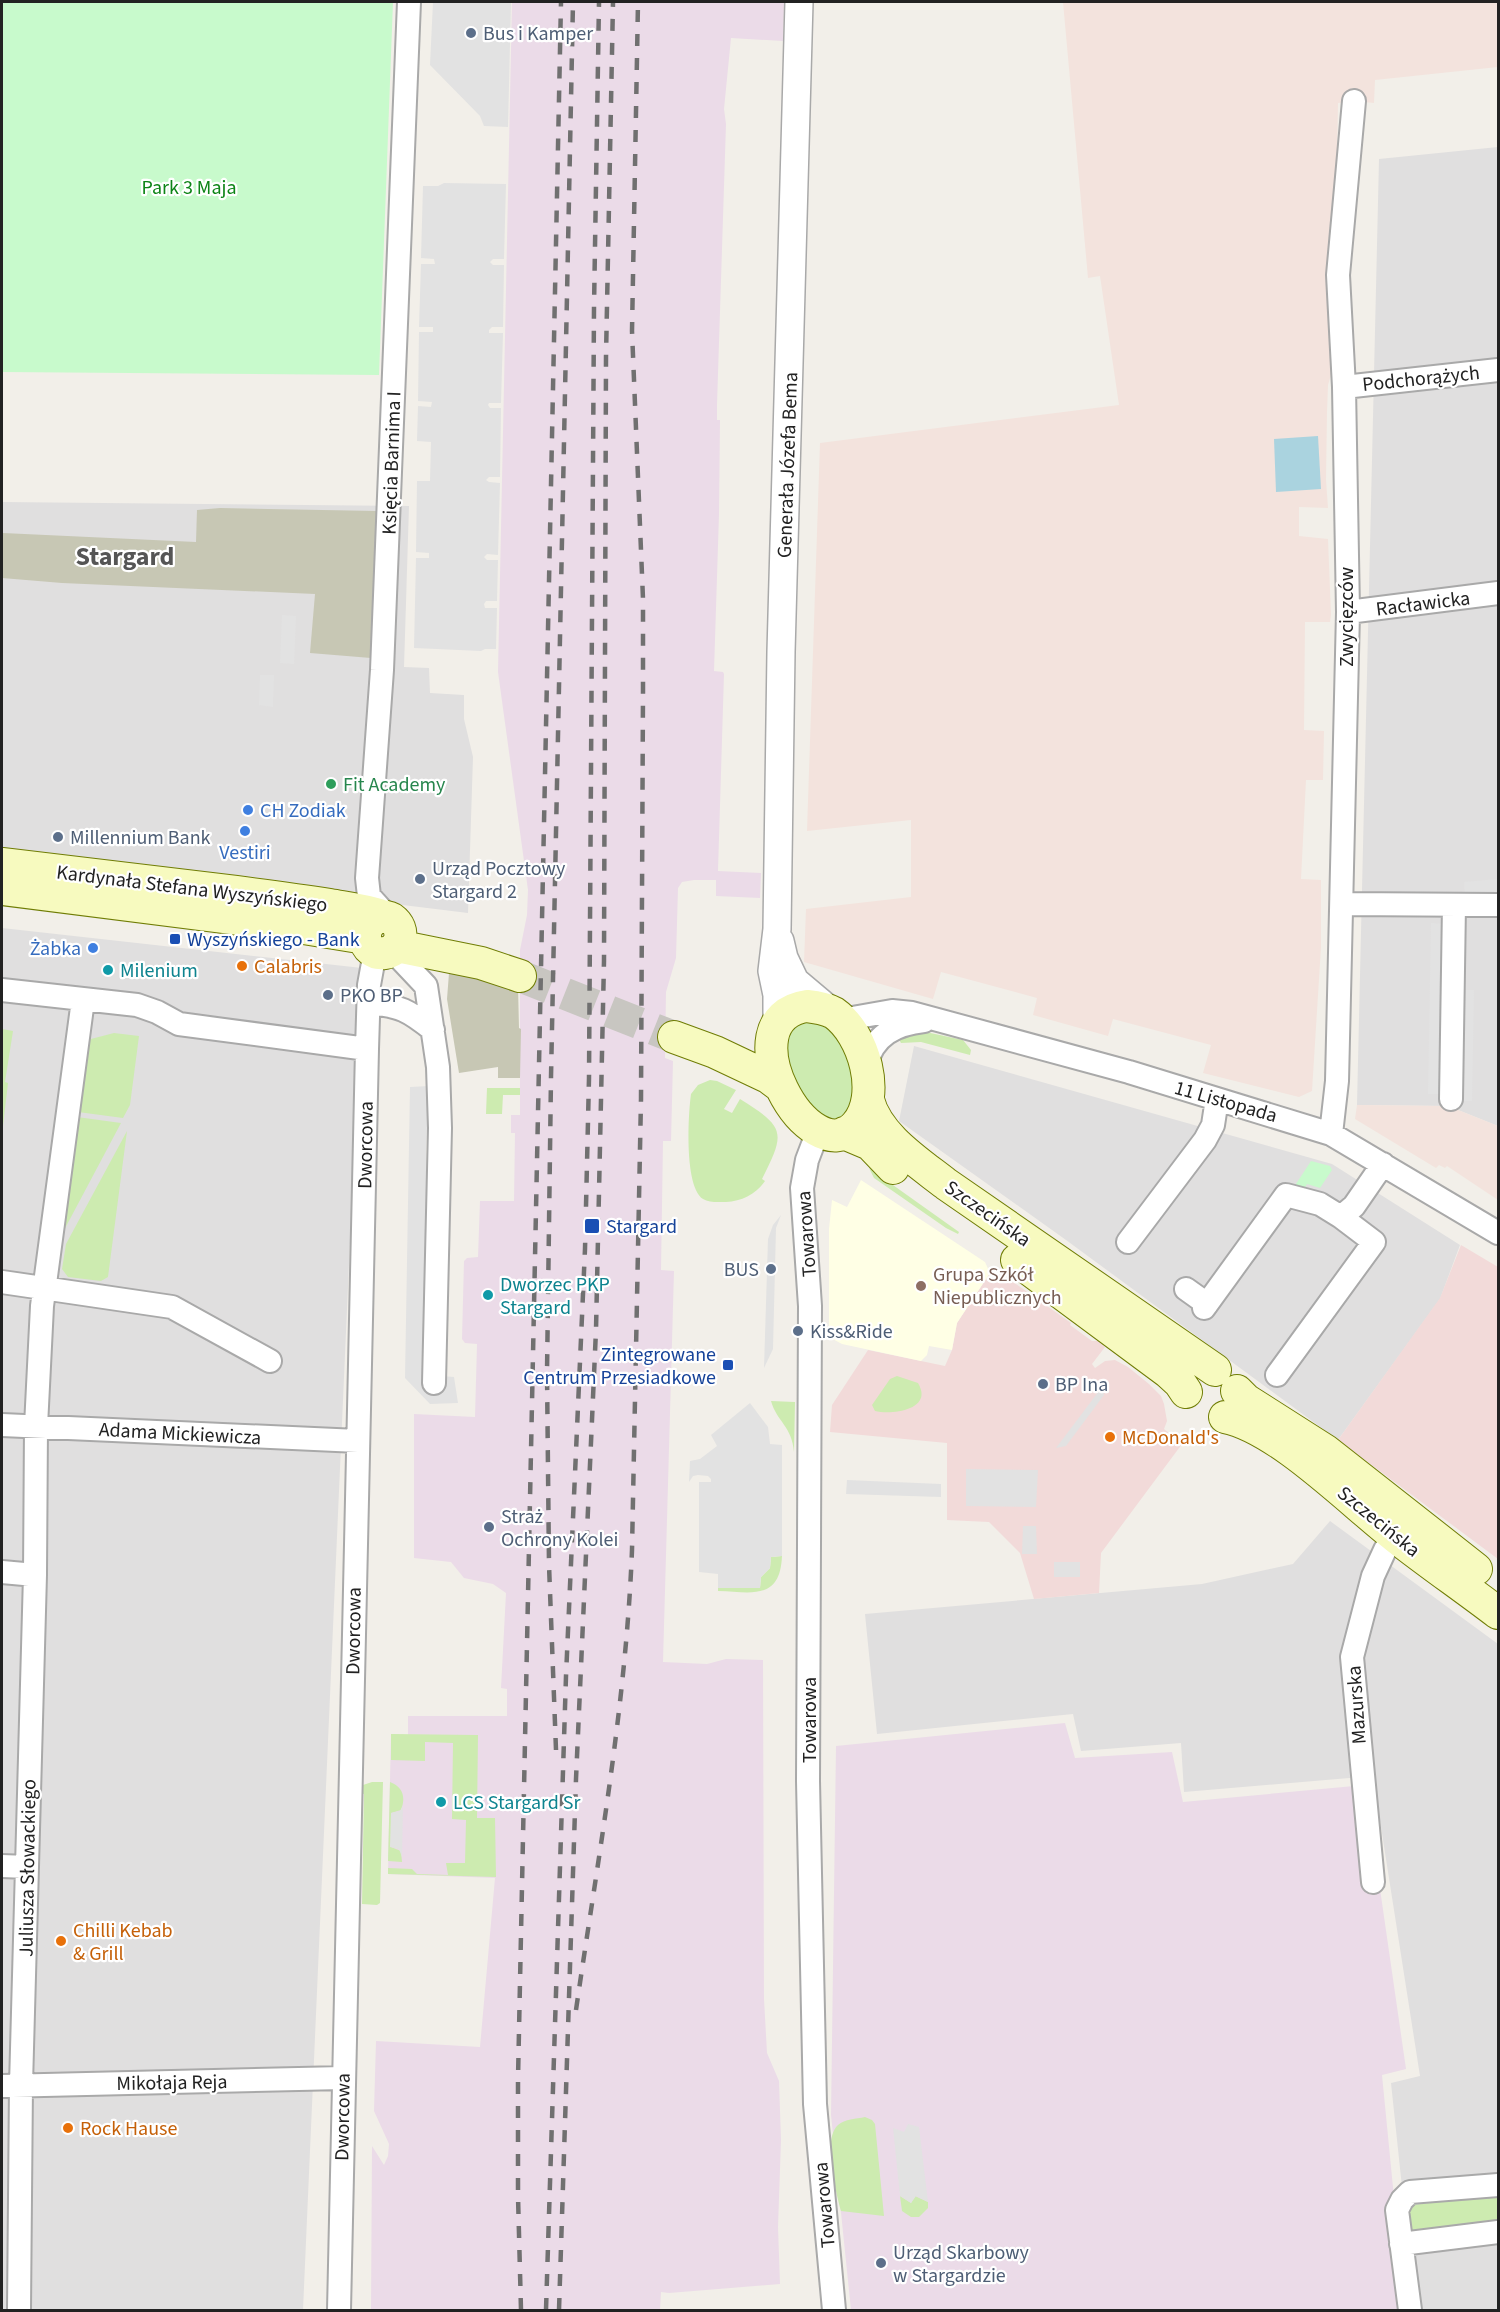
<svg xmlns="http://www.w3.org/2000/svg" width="1500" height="2312" font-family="'Source Sans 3',sans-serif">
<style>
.residential{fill:#e0dfdf}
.commercial{fill:#f2dad9}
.industrial{fill:#ebdbe8}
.education{fill:#ffffe5}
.military{fill:#f3e3dd}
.construction{fill:#c7c7b4}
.grass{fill:#cdebb0}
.park{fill:#c8facc}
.parking{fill:#e2e2e2}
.water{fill:#aad3df}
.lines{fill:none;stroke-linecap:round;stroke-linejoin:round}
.secondary-tunnel{stroke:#c8c6c1;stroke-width:32;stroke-dasharray:32 16;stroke-linecap:butt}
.minor-casing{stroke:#a9a9a9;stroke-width:26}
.tertiary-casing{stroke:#a9a9a9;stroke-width:30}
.secondary-casing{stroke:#707d05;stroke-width:34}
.minor{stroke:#fff;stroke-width:22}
.tertiary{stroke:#fff;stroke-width:27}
.secondary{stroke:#f7fabf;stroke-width:32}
.rail{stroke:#707070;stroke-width:4.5;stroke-dasharray:12 12;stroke-linecap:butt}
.service-dot{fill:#5c6f8a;stroke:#fff;stroke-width:2}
.leisure-dot{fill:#2e9e5b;stroke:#fff;stroke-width:2}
.shop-dot{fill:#3f7fe0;stroke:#fff;stroke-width:2}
.transit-dot{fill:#1a4fb4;stroke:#fff;stroke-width:2}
.food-dot{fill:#e8710a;stroke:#fff;stroke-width:2}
.culture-dot{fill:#0f9aa8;stroke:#fff;stroke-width:2}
.education-dot{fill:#8d6e63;stroke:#fff;stroke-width:2}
.labels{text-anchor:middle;stroke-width:4.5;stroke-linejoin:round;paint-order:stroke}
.service-label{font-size:20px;fill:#4e5e75;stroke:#fff;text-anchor:start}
.park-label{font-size:20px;fill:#0c8416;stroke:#fff}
.street-label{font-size:20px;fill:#222;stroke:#fff}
.leisure-label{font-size:20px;fill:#27864d;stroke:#fff;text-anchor:start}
.shop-label{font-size:20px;fill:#366cbe;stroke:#fff;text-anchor:start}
.transit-label{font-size:20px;fill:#164399;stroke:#fff;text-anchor:start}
.food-label{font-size:20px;fill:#c56008;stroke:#fff;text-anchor:start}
.culture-label{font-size:20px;fill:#0d838f;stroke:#fff;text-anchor:start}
.education-label{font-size:20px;fill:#785e54;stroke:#fff;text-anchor:start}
.district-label{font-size:26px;font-weight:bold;fill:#555;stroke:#fff}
</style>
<rect width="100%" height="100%" fill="#f2efe9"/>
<!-- residential -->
<path class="residential" d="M1498 147V1126L1448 1106 1357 1105 1379 159Z
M2 502 409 506 404 667 429 668 430 693 464 695V719L473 757 468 913 2 856Z
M2 928 362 968 303 2310H2Z
M914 1046 1332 1164 1460 1245 1440 1299 1338 1440 1066 1240 899 1121Z
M1330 1521 1498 1644V2310H1415L1391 2083 1420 2076 1373 1776 1184 1792 1181 1743 1081 1751 1073 1714 877 1734 865 1614 1202 1584 1293 1564Z"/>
<!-- commercial -->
<path class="commercial" d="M1461 1245 1498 1267V1559L1338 1440 1440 1298Z
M999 1272 1071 1323 1070 1325 1092 1341H1098L1105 1347 1092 1364 1095 1368 1105 1361 1115 1360 1128 1367 1149 1384 1161 1396 1164 1404 1167 1421 1164 1429 1182 1444 1101 1553 1099 1593 1034 1599 1020 1553 989 1522 947 1520V1443L830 1432 832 1405 868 1350 945 1366 952 1350 957 1323 990 1273 998 1278Z"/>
<!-- industrial -->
<path class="industrial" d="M512 2H784L783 41 731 38 724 109 726 124 717 405V420H720L719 514 714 671 723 672 724 674 718 871 761 873 760 898 716 896V880H694L682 882 678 888 676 958 666 992 665 1058 673 1061 671 1141H663L661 1270 674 1271 663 1662 707 1664 726 1659 763 1660 764 1999 767 2053 779 2081 781 2140 778 2227 780 2284 669 2293 661 2292 660 2310H371L372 2146 384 2165 388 2156 389 2144 374 2111 376 2041 480 2047 495 1878 388 1874 391 1734 408 1735V1716H507V1689L501 1688 506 1593 493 1584 464 1578 451 1562 414 1558V1414L475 1417 477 1344 465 1343 462 1339 464 1261 467 1258 478 1257 480 1201H514L515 1133H511V1115H520V950L527 915 528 890 498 672Z
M1065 1723 1075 1758 1172 1752 1183 1802 1365 1785 1406 2069 1382 2075 1405 2310H851L831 2115 836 1746Z"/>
<!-- education -->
<path class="education" d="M861 1180 985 1262 990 1273 957 1323 952 1350 929 1346 927 1355 921 1361 842 1344 829 1337V1229L832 1200 847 1207Z"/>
<!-- military -->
<path class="military" d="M1063 2H1498V67L1375 80 1374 103 1354 101 1338 103 1337 155 1327 278 1333 368 1328 385 1327 412 1326 480 1328 508 1299 507V536L1328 539 1331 615 1330 622H1305L1304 730 1324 731 1323 780H1306L1301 879 1321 880V947L1312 1091 1299 1097 1203 1073 1211 1045 1113 1019 1108 1036 1033 1015 1037 998 941 972 933 999 804 962 806 909 911 897V820L807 831 820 443 1119 405 1100 276 1088 278Z
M1357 1105 1448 1106 1498 1126V1200L1447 1166 1445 1168 1439 1165 1436 1168 1355 1119Z"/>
<!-- construction -->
<path class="construction" d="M220 508 377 511 371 658 310 653 315 594 62 583 2 578 3 533 196 542 197 510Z
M465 970 518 986 519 1028 521 1029 520 1078H498V1067L459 1073 447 999 449 973Z"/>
<!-- grass -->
<path class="grass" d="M807 1019C813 1021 820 1022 825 1025 845 1042 863 1087 848 1112 846 1115 840 1118 837 1121L822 1120 792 1083 785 1036Z
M2 1029 13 1031 5 1082 8 1083 3 1126Z
M921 1031 963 1040 971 1050 970 1055 921 1042 901 1043 896 1034Z
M114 1033 139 1036 130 1105 123 1118 78 1112 87 1040Z
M710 1080 717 1081 736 1090 724 1109 732 1113 740 1099C785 1127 786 1132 762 1179L765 1181C756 1194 742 1201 726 1202 719 1202 709 1203 703 1199 684 1187 688 1115 691 1094L698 1085Z
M487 1088H520V1095H503L502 1114H486Z
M77 1117 121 1123 62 1234Z
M127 1131 108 1277 101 1281 68 1277 62 1269 66 1244Z
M869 1168 959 1232 958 1234 946 1228 874 1178Z
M897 1376 918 1383C934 1410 892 1415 875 1411L872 1405 890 1379Z
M771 1401 795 1402 794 1452C792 1426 777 1422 771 1401Z
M782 1556C780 1601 752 1592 718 1591V1588H760L761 1577 770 1568 771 1557Z
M391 1734 478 1735 477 1818H495L496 1877 388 1874V1868L412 1869 417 1874 448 1875 446 1863H465L466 1820 452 1819 453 1743 425 1742V1761L391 1760Z
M372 1782H383L380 1903 377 1905 362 1904 364 1794 358 1793 363 1785Z
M390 1782C403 1787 406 1797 401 1810L391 1813V1847L401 1851 402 1862 388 1861Z
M865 2117 872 2120 875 2124 884 2216 841 2211C836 2192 822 2139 838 2125 845 2119 856 2119 865 2117Z
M1498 2195V2224L1411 2232 1409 2209 1412 2205Z
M900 2196 911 2203 915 2196 928 2202V2208L919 2217H911L902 2211Z"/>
<!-- park -->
<path class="park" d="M2 2H393L379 375 2 372Z
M1311 1161 1330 1166 1332 1170 1320 1188 1307 1184 1304 1189 1294 1187Z"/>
<!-- parking -->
<path class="parking" d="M433 2H511L508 127 484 126 480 116 430 65Z
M444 183 506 184 504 259H493L490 262 493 265H504L503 327H492L489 330V333H503L501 403H489L488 405 490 408H501L500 477H489L486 480 489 482 500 483 498 555 487 554 484 557 487 560H498L497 601H486L484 604 485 608H497L496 649H485L481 651 414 648 416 558H429V553L416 552 417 481H430L431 442 417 441 418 406 431 407 432 402 418 401 419 332H433V327H419L421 264H435L434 259 421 258 423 186H438Z
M282 615 296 616 294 664 280 663Z
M260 675H274L273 707 259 705Z
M1498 879V895L1465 898 1464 882Z
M1431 923 1445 924 1441 1094H1428Z
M1460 990H1474L1472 1101H1458Z
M429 1086 426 1150 428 1375 454 1377 458 1403 430 1404 405 1378 410 1087Z
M781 1215 776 1228 773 1349 764 1368 768 1239 773 1225Z
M1102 1387 1104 1395 1066 1446 1056 1448Z
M750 1403 768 1427 770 1444 782 1445V1556L771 1557 770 1568 761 1577 760 1588H718V1574L699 1572V1482H711V1479L708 1476 698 1475 693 1476 689 1482 690 1461 700 1459 717 1446 711 1435Z
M966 1469 1038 1470 1036 1507 966 1506Z
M847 1480 941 1484V1497L846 1494Z
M1023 1526H1036L1037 1554H1022Z
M1054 1562H1080V1577H1054Z
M403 1805 402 1857 399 1849 390 1847 391 1813 400 1811Z
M908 2124 919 2127 928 2202 916 2196 911 2203 900 2196 893 2128 904 2132Z"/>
<!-- water -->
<path class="water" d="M1318 436 1321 489 1276 492 1274 439Z"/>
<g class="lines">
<!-- secondary-tunnel -->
<path class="secondary-tunnel" d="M520 976 674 1037"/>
<defs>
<path id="minor" d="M1344 387 1498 370
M1348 612 1498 593
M1342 904 1498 905
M388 917 369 896 367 878 382 670 409 2
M393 951 426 986 438 1067 440 1128 434 1383
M2 990 137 1005 157 1012 179 1024 367 1049
M370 1003C400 1006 408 1010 433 1030
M841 1020 892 1011 912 1013 1129 1072 1331 1134 1498 1233
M866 1065C873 1035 896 1024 924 1021
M1451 1099 1454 905
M818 1131 807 1160 802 1188 810 1306 808 1781 815 2104 834 2310
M1331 1134 1337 1081 1348 612 1344 387 1338 275 1354 101
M1128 1242 1205 1140 1213 1125 1217 1099
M2 1282 172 1307 270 1361
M1186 1289 1207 1304
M1204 1308 1286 1195 1320 1204 1341 1217
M1277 1375 1374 1242 1341 1217 1354 1206 1383 1164
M2 1425 358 1441
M2 1572 35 1575
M2 1866 27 1867
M1373 1882 1352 1657 1373 1576 1385 1550 1394 1536
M2 2086 343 2078
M1401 2244 1498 2232
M19 2310 21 2085 35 1575 36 1426 42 1306 83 1000
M339 2310 367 1049 369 985 375 952
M1410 2310 1397 2210 1402 2200 1410 2192 1498 2185"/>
<path id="tertiary" d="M780 941 784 958 795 981 833 1013
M777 1021V995L772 971 777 929 781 652 799 2"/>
<path id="secondary" d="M2 864C80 874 158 883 236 892 268 896 299 900 330 905 347 908 364 910 379 915 384 917 388 917 392 919 406 929 402 950 385 953 362 957 356 923 382 916
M2 889 279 924 365 938
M397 946 481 963 520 976
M807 1006C816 1007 826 1009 834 1013 864 1034 882 1096 856 1125 810 1177 722 1018 807 1006Z
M674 1037 715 1052 768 1077 780 1086
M868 1100C877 1136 918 1162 946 1184L1215 1370
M844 1133 870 1144 893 1168
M1017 1260 1168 1372 1180 1383 1186 1392
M1237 1391 1246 1400 1326 1451 1476 1569
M1225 1417C1279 1428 1351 1502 1396 1537 1429 1563 1464 1587 1498 1613"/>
</defs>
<!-- minor casing -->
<use href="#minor" class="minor-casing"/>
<!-- tertiary casing -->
<use href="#tertiary" class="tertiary-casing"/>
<!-- secondary casing -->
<use href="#secondary" class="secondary-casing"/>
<!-- minor -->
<use href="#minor" class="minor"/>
<!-- tertiary -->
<use href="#tertiary" class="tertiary"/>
<!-- secondary -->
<use href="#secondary" class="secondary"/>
<!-- rail -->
<path class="rail" d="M556 1750 549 1565 547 1373 551 1077 573 2
M576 2010C598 1858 626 1705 632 1550L641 1099 643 691V599L632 331 638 2
M521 2310 518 2196V2079L561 2
M546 2310 566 1676 585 1249 589 1078 594 308 599 2
M559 2310 576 1779 596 1330 604 961 606 357 613 2"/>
</g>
<!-- markers -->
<g class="service-dot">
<circle cx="471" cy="33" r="6"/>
<circle cx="58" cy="837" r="6"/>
<circle cx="420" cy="879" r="6"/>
<circle cx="328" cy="995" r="6"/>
<circle cx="771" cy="1269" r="6"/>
<circle cx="798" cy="1331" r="6"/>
<circle cx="1043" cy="1384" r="6"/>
<circle cx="489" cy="1527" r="6"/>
<circle cx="881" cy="2263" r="6"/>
</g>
<circle class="leisure-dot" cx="331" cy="784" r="6"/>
<g class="shop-dot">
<circle cx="248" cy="810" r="6"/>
<circle cx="245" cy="831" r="6"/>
<circle cx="93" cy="948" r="6"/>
</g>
<g class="transit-dot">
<rect x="169" y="933" width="12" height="12" rx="3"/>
<rect x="584" y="1218" width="16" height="16" rx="3"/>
<rect x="722" y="1359" width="12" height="12" rx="3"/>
</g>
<g class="food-dot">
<circle cx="242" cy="966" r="6"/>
<circle cx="1110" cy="1437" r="6"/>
<circle cx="61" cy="1941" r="6"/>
<circle cx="68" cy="2128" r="6"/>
</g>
<g class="culture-dot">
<circle cx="108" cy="970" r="6"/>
<circle cx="488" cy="1295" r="6"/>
<circle cx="441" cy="1802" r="6"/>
</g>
<circle class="education-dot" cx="921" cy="1286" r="6"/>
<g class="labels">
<!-- service labels -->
<g class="service-label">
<text x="483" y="40">Bus i Kamper</text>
<text x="70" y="844">Millennium Bank</text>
<text x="432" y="875">Urząd Pocztowy<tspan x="432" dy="23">Stargard 2</tspan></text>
<text x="340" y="1002">PKO BP</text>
<text x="759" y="1276" text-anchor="end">BUS</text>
<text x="810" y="1338">Kiss&amp;Ride</text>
<text x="1055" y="1391">BP Ina</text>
<text x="501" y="1523">Straż<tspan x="501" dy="23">Ochrony Kolei</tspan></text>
<text x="893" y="2259">Urząd Skarbowy<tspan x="893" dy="23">w Stargardzie</tspan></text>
</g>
<!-- park labels -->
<g class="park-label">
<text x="189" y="194">Park 3 Maja</text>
</g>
<!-- street labels -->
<g class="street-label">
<text transform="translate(1421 378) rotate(-6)" y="7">Podchorążych</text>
<text transform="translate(391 463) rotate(-88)" y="7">Księcia Barnima I</text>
<text transform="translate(787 465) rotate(-88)" y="7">Generała Józefa Bema</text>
<text transform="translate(1423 603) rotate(-7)" y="7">Racławicka</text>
<text transform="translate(1346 617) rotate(-90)" y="7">Zwycięzców</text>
<text transform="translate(192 888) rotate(7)" y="7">Kardynała Stefana Wyszyńskiego</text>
<text transform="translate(1226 1101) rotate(16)" y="7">11 Listopada</text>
<text transform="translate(365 1145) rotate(-89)" y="7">Dworcowa</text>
<text transform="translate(988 1213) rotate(35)" y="7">Szczecińska</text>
<text transform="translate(806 1234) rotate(-94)" y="7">Towarowa</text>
<text transform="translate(180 1433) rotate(3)" y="7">Adama Mickiewicza</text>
<text transform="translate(1379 1521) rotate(39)" y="7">Szczecińska</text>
<text transform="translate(353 1631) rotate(-89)" y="7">Dworcowa</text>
<text transform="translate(1356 1705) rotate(-94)" y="7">Mazurska</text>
<text transform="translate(809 1720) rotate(-90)" y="7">Towarowa</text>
<text transform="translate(27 1868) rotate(-89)" y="7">Juliusza Słowackiego</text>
<text transform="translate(172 2082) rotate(-1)" y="7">Mikołaja Reja</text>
<text transform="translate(342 2117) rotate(-89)" y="7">Dworcowa</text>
<text transform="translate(824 2205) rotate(-95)" y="7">Towarowa</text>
</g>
<!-- leisure labels -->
<g class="leisure-label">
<text x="343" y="791">Fit Academy</text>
</g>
<!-- shop labels -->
<g class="shop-label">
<text x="260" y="817">CH Zodiak</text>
<text x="245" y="859" text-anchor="middle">Vestiri</text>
<text x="81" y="955" text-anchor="end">Żabka</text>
</g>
<!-- transit labels -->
<g class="transit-label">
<text x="187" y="946">Wyszyńskiego - Bank</text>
<text x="606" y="1233">Stargard</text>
<text x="716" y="1361" text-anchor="end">Zintegrowane<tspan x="716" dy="23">Centrum Przesiadkowe</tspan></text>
</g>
<!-- food labels -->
<g class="food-label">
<text x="254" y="973">Calabris</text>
<text x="1122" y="1444">McDonald's</text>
<text x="73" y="1937">Chilli Kebab<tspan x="73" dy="23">&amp; Grill</tspan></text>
<text x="80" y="2135">Rock Hause</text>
</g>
<!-- culture labels -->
<g class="culture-label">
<text x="120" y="977">Milenium</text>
<text x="500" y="1291">Dworzec PKP<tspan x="500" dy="23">Stargard</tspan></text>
<text x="453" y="1809">LCS Stargard Sr</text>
</g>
<!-- education labels -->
<g class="education-label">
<text x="933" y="1281">Grupa Szkół<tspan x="933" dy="23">Niepublicznych</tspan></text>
</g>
<!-- district labels -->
<g class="district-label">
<text x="125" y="565">Stargard</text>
</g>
</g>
<!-- border -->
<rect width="1500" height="2312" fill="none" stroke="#222222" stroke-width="6"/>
</svg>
